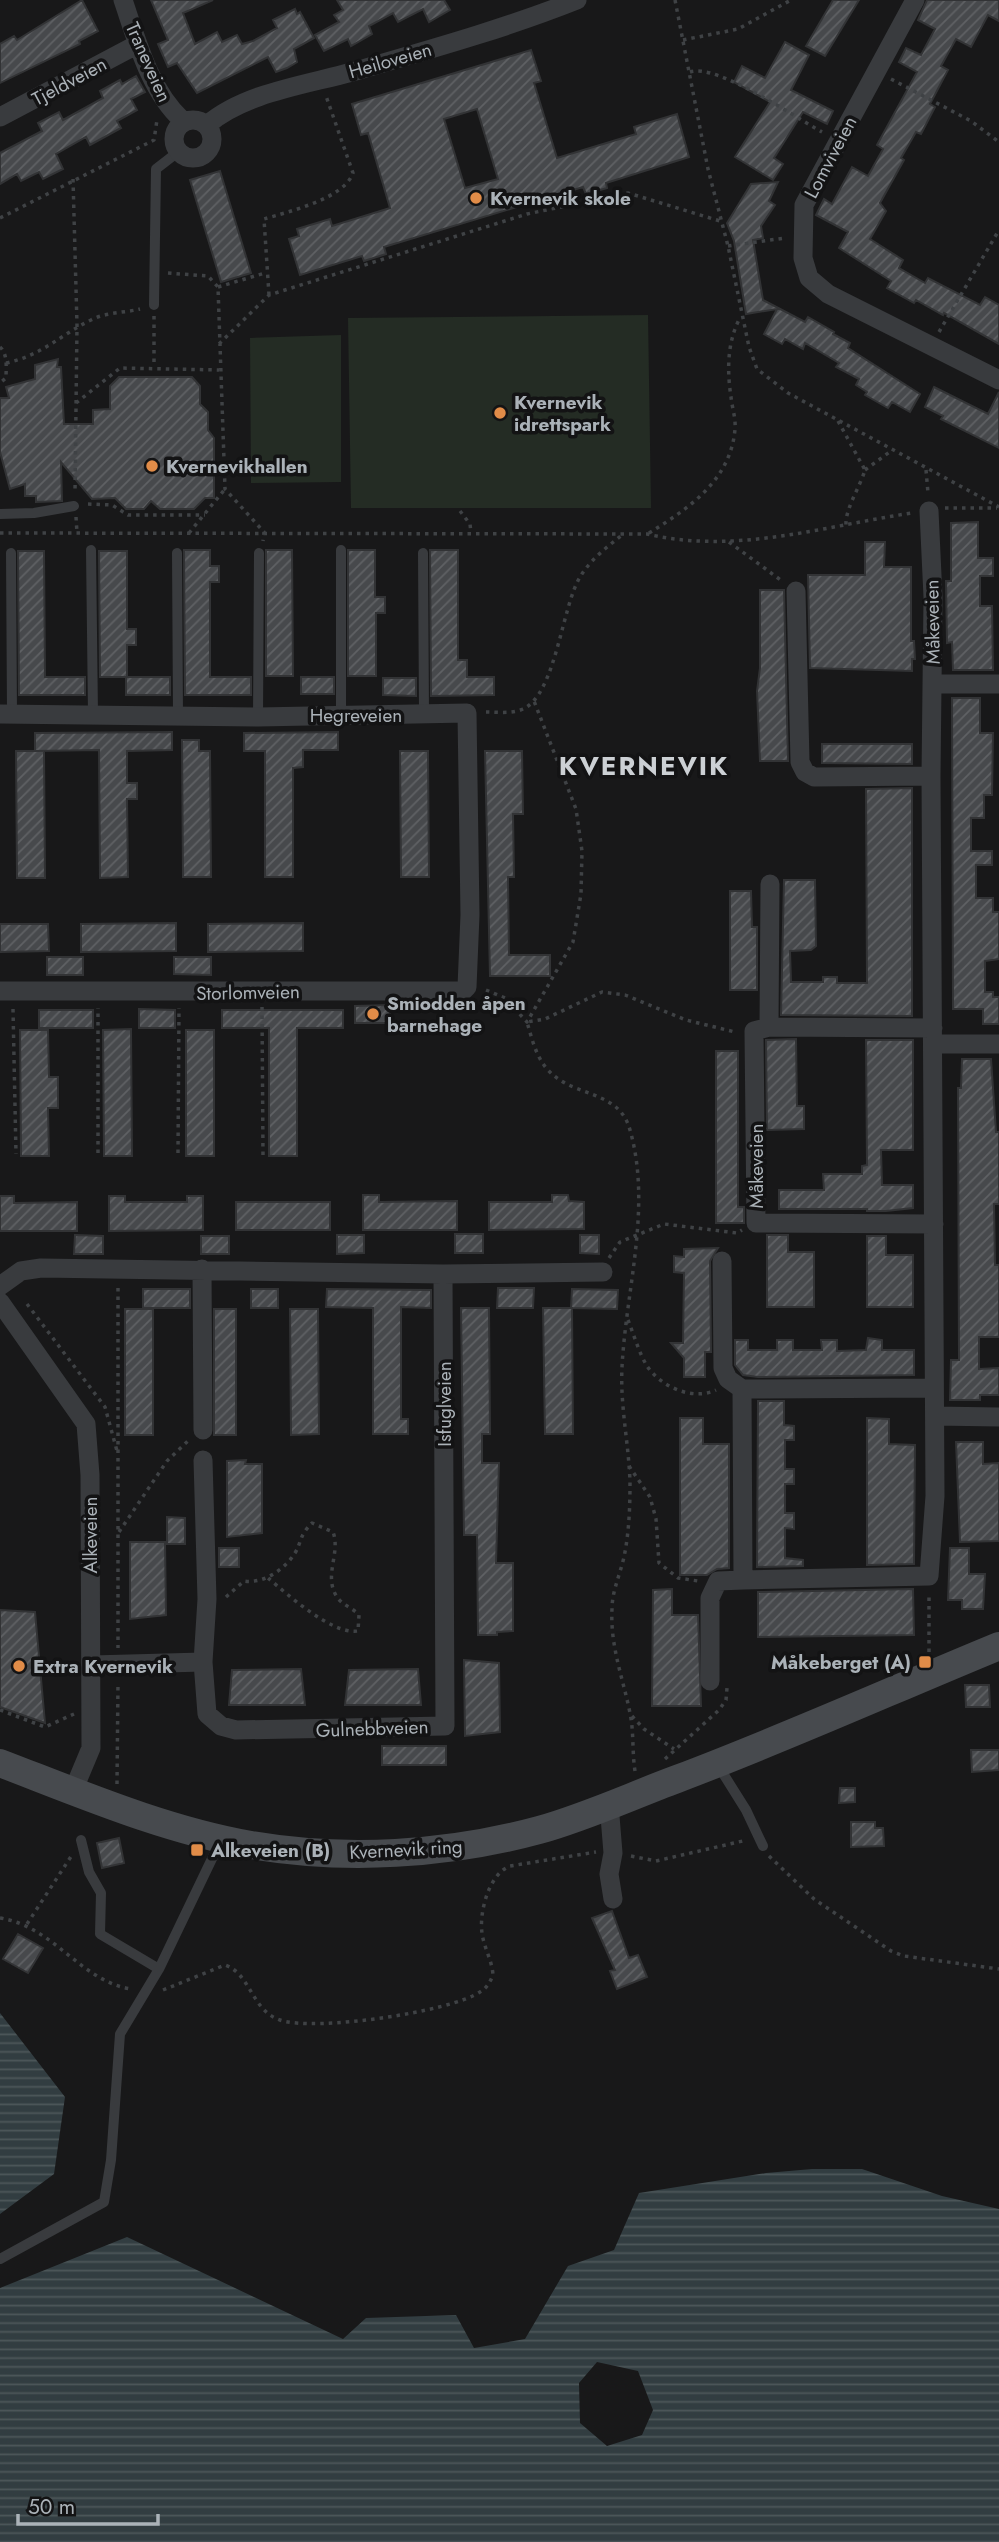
<svg xmlns="http://www.w3.org/2000/svg" width="999" height="2542" font-family="Jost,sans-serif">
<style>
.pitch{fill:#242c24}
.water{fill:url(#water-rules);fill-rule:evenodd}
.building{fill:url(#building-hatch);stroke:#323335;stroke-width:2;fill-rule:evenodd}
.lines{fill:none;stroke-linecap:round;stroke-linejoin:round}
.path{stroke:#3f4245;stroke-width:3.5;stroke-dasharray:3.5 5;stroke-linecap:butt}
.lane{stroke:#393b3e;stroke-width:10}
.street{stroke:#393b3e;stroke-width:19}
.secondary{stroke:#474a4e;stroke-width:28}
.poi-dot{fill:#e18c48;stroke:#131314;stroke-width:2.5}
.labels{text-anchor:middle;stroke-width:7;stroke-linejoin:round;paint-order:stroke}
.street-label{font-size:19px;fill:#abb2b8;stroke:#131314}
.poi-label{font-size:19px;font-weight:bold;fill:#abb2b8;stroke:#131314;text-anchor:start}
.district-label{font-size:26px;font-weight:bold;letter-spacing:2px;fill:#ccd0d4;stroke:#131314}
</style>
<defs>
<pattern id="water-rules" width="6" height="5" patternUnits="userSpaceOnUse" patternTransform="scale(1.75)"><rect width="6" height="5" fill="#323d41"/><path d="M0 2.5h6" fill="none" stroke="#4d575a"/></pattern>
<pattern id="building-hatch" width="6" height="6" patternUnits="userSpaceOnUse" patternTransform="scale(1.75)"><rect width="6" height="6" fill="#47494c"/><path d="M-1 1l2-2M0 6l6-6M5 7l2-2" fill="none" stroke="#5f6164"/></pattern>
</defs>
<rect width="100%" height="100%" fill="#181819"/>
<!-- pitch -->
<path class="pitch" d="M648 315 651 508H351L348 318Z
M341 335V482L251 483 250 338Z"/>
<!-- water -->
<path class="water" d="M0 2013 65 2097 54 2174 0 2214Z
M812 2169H862L942 2196 999 2209V2542H0V2288L127 2237 343 2339 366 2318 456 2315 474 2348 525 2339 568 2266 614 2250 639 2193 766 2173ZM597 2362 638 2371 653 2410 642 2435 607 2446 580 2423 579 2383Z"/>
<!-- building -->
<path class="building" d="M82 0 98 31 79 41 80 44 0 83V44L14 36 17 40Z
M151 0H213L183 13 195 44 217 32 222 42 237 35 242 44 253 41 277 28 273 20 295 9 297 14 300 12 314 38 294 49 297 62 287 68 276 72 268 57 197 93 177 63 168 67 158 44 168 40Z
M337 0H444L450 10 429 22 423 9 398 22 393 13 369 26 372 34 351 46 348 39 324 51 315 35 339 22 334 15 343 10Z
M833 0H859L825 56 806 46Z
M927 0H999V21L988 15 971 47 956 39 941 66 948 70 930 104 935 107 921 134 916 132 901 158 904 160 880 203 886 211 870 239 903 260 899 268 925 283 928 278 980 305 985 297 999 305V344L944 313 943 315 916 300 914 303 887 288 891 281 839 248 848 232 816 215 824 199 832 204 852 167 868 176 883 149 877 145 917 72 899 62 906 48 921 55 935 29 918 20Z
M785 42 809 55 791 90 833 111 827 124 803 112 774 158 783 164 773 180 735 157 770 102 734 82 742 66 765 78Z
M531 50 541 81 534 83 557 158 636 134 634 127 677 114 689 157 606 183 607 188 586 194 583 187 384 247 386 254 364 261 362 256 300 275 289 239 299 236 297 229 330 219 332 226 390 208 368 133 361 135 352 104ZM477 109 498 179 465 188 444 119Z
M136 76 145 92 131 99 137 110 117 121 121 128 90 145 86 137 56 154 63 169 43 179 39 172 21 181 17 174 0 184V153L42 131 38 123 59 112 63 120 103 98 100 91 120 80 122 84Z
M220 171 251 273 221 282 190 180Z
M778 182 769 201 775 205 761 226 763 238 753 240 763 300 805 322 808 317 834 332 833 334 850 343 848 348 920 394 910 412 892 402 888 408 865 395 867 392 856 385 859 379 836 367 839 363 805 343 803 349 785 339 782 344 764 334 777 309 746 314 734 241 727 223 751 184Z
M58 359 57 367H61L64 424H93V410L110 409V386L119 377H192L200 386V404L208 412V430L214 438V498H205L194 509H160L151 501 144 509H126L115 498 92 499 61 462 62 501 36 502V496H25V484L10 489 0 452V398H9L6 387 35 379V365Z
M934 387 988 414 999 392V448L941 419 943 416 925 407Z
M978 522V558H993V576H980V606H992L993 670H953L952 642 947 643 946 581H951V523Z
M865 542H885L884 567H911V641H914L915 659H912V671L810 668 808 575H865Z
M184 550H210V566H219V582H210V677H251V695H185Z
M266 550H292L293 676H266Z
M348 550H375V597H385V613H376V676H348Z
M430 550H458V660H467V677H494V695L431 696Z
M18 551H44L45 677H85V695H19Z
M99 551H127V629H136V645H127V677H100Z
M760 590H784L788 761H760L757 691 760 668Z
M126 677H170V695H126Z
M301 677H334V694H301Z
M383 678H416V696L383 695Z
M952 698H980V733H993L992 795H984V818H971V851H992V865H976V898H993V912H999V959L985 961V992H993V997H999V1024H983V1009H953Z
M172 732V750L127 751V783H137V799H127L128 877 100 878 99 750 35 751V733Z
M338 732V750H303V767L293 768V877H265V751H244V733Z
M182 740H199V751H210L211 877H183Z
M822 744H912V764L822 763Z
M16 751H44L45 878H17Z
M400 751H428L429 877H401Z
M485 751H522L523 814H513L514 877H508L509 955H550V976H490Z
M912 788V1016L781 1015 784 880H815L816 946 811 950 790 951 791 982H823V977H837V983H867L866 789Z
M730 891H751L752 927H757V990H730Z
M176 923V951L81 952V924Z
M303 923V951L208 952V924Z
M0 924H48L49 951 0 952Z
M47 957H83V975H47Z
M174 957H211V975L174 974Z
M390 1005V1023H355V1006Z
M139 1009 175 1010V1028H139Z
M39 1010H93V1028H39Z
M222 1010H343V1028H297V1156H269V1028H222Z
M131 1029 132 1156H104L103 1030Z
M20 1030H48L49 1077H58V1108H48L49 1156H21Z
M186 1030H214V1156H186Z
M796 1039 797 1106H804V1129L767 1130 766 1040Z
M866 1040H913V1150H881L882 1185H913V1208L886 1211H867V1209H779V1190H824L823 1174H862V1166L867 1165Z
M716 1051H738V1207H744V1223H716Z
M962 1059H991L996 1132H999V1204H994L995 1265H999V1337H979V1369L999 1368V1395H980V1400H950L951 1360H959L958 1088H961Z
M363 1195H379V1202L457 1201V1230H363Z
M552 1195H568L569 1201 584 1202V1229L489 1230V1202H552Z
M0 1196H14V1203L77 1202V1231H0Z
M109 1196H125V1202H187V1196H203V1230L109 1231Z
M236 1202H330V1230H236Z
M455 1234H483V1253H455Z
M75 1235 103 1236V1254H74Z
M337 1235H364V1253L337 1254Z
M580 1235H599V1254L580 1253Z
M767 1235H788V1252H814V1307H767Z
M201 1236H229V1254H201Z
M867 1236H886V1255H913V1307H867Z
M718 1248 710 1261 711 1352H705V1377H684V1358L671 1343H683L684 1273 674 1272V1256L684 1257V1249Z
M498 1288H534L533 1308H497Z
M143 1289H190V1308H143Z
M251 1289H278V1308H251Z
M327 1289 431 1290V1308L401 1307V1419H408V1434H373V1308L326 1307Z
M572 1289 618 1290 617 1309 571 1308Z
M461 1308H489L490 1434H482V1463H499L496 1563H513V1631L497 1632V1635H478L477 1535H464Z
M543 1308H572L573 1434H545Z
M125 1309H153V1435H125Z
M214 1309H236V1435H214Z
M290 1309H318L319 1434 291 1435Z
M868 1338 882 1340V1350H914V1375L758 1377 743 1375 735 1365V1340H748V1350H777V1340H793V1350H822L821 1340H837V1351L866 1350Z
M758 1401H784V1425L794 1426V1440H785V1469H794V1484H785V1513H794V1529L785 1528V1558L803 1560V1566L757 1567Z
M680 1418H703V1444H729V1568L717 1569 707 1575H680Z
M867 1418 889 1419V1444L915 1445 914 1564 867 1565Z
M956 1442H983V1464L999 1463V1541L960 1542Z
M246 1460 245 1464H262V1533L227 1537V1461Z
M167 1517 185 1518V1544H167Z
M130 1542H165L166 1615 130 1619Z
M219 1548H239V1567H219Z
M950 1548H969V1574H985L983 1609H962V1600H948Z
M672 1589V1615H698L701 1706H652L653 1590Z
M913 1589 914 1635 758 1637V1592Z
M0 1610 35 1612 45 1723 0 1707Z
M464 1660 499 1663 500 1732 465 1736Z
M301 1669 305 1705H229L232 1670Z
M418 1669 421 1705H345L349 1670Z
M965 1685H989L990 1707H966Z
M382 1746H446V1765H382Z
M971 1750H999V1770L972 1772Z
M840 1788H855V1802L839 1803Z
M851 1822H875V1828H883L884 1846 851 1847Z
M119 1838 124 1863 102 1868 97 1843Z
M612 1911 629 1958 638 1955 647 1977 617 1989 610 1971 615 1970 592 1918Z
M18 1934 43 1948 28 1973 3 1959Z"/>
<g class="lines">
<!-- path -->
<path class="path" d="M675 0 708 169 728 246 749 347 757 369 788 393 999 507
M683 40 738 29 791 0
M690 72C717 63 796 118 822 132
M891 79 971 121 999 142
M73 179 77 325 75 492
M0 218 154 140 157 120
M728 246 785 238
M168 273 208 276 218 287 225 489 264 532 263 541
M218 287 265 273
M269 295 264 219C287 212 344 199 353 173L326 96
M154 316V367
M939 332 999 230
M219 344 269 295 527 214 628 193 720 221
M0 347C8 354 6 368 6 378L0 383
M6 363C43 355 60 335 91 320 106 312 124 313 140 309
M76 403 120 368 219 370
M838 421 865 470C860 487 845 509 846 525
M865 470 891 451
M926 470 928 493
M88 504 112 505 128 515H205
M945 508H997
M460 511 470 524 471 533
M76 517 77 533
M0 533 647 534C736 555 824 526 912 513
M189 533 225 489
M649 533C688 509 731 480 735 429 736 419 732 407 731 397 727 371 727 342 740 318
M729 542 782 581
M486 712C498 712 512 714 523 709 556 694 562 606 580 577 590 560 607 547 622 535
M486 990 505 998 527 1022 573 942 581 894 582 851 576 809 534 701
M262 1007 263 1155
M13 1009 16 1154
M98 1153V1008
M178 1153 179 1008
M609 1258 620 1242 664 1224 737 1233 742 1230
M118 1288V1648
M27 1304 105 1407 117 1451
M628 1320C634 1335 639 1353 647 1366 661 1387 693 1401 716 1390
M629 1466 650 1497 656 1519 659 1563 678 1578 698 1581
M119 1532 167 1461 190 1439
M226 1597 244 1581C264 1584 285 1569 295 1553 302 1541 299 1536 312 1523L333 1532C341 1553 323 1576 337 1597 342 1605 353 1608 359 1615L358 1631C332 1635 287 1594 268 1578
M929 1652V1593
M0 1710 45 1727 74 1714
M632 1716 644 1729 674 1749
M665 1759 719 1710 726 1700 727 1688
M635 1771C632 1752 634 1732 630 1713 623 1678 610 1646 612 1609 612 1591 620 1575 624 1557 629 1533 630 1508 630 1483 629 1444 620 1407 622 1367 626 1289 652 1207 630 1130 619 1089 573 1098 548 1070 536 1057 532 1039 527 1022L545 1019 602 992 625 995 686 1020 735 1032
M117 1784 118 1683
M631 1856 656 1861 747 1840
M769 1856 814 1899 891 1951 904 1956 999 1969
M0 1918C55 1927 80 1981 131 1989
M27 1924 72 1855
M163 1990 225 1965C251 1974 251 2010 280 2020 314 2032 450 2012 480 1992 487 1988 490 1982 493 1975 492 1960 484 1948 482 1933 479 1912 489 1874 510 1866L596 1852"/>
<!-- lane -->
<path class="lane" d="M154 305 156 169 178 152
M0 514 34 513 74 506
M91 550 93 715
M341 550V714
M11 553 12 714
M177 553 178 716
M423 553 424 713
M258 717 259 553
M719 1767 746 1810 763 1846
M81 1840 89 1872 101 1893 100 1934 159 1969
M0 2259 104 2202 111 2160 120 2034 159 1969 220 1842"/>
<!-- street -->
<path class="street" d="M123 0C137 41 150 91 182 120
M915 0 804 205 803 258 809 278 828 294 999 380
M0 117 138 44
M174 139a19 19 0 1 1 38 0a19 19 0 1 1-38 0Z
M207 125C244 93 305 85 352 72 428 50 504 29 577 0
M929 511 933 597 931 776 935 1496 929 1576 743 1580 742 1389 933 1388
M796 591 800 762 805 772 814 777 931 776
M933 684H999
M0 714 258 717 467 713 470 915 467 987 463 991H0
M769 1027 770 884
M933 1028 769 1027 754 1031 756 1223 934 1224
M934 1044H999
M722 1261 723 1368 728 1379 742 1389
M202 1269 203 1430
M0 1286 21 1271 41 1268 443 1274 603 1272
M0 1302 86 1424 90 1475 91 1748 73 1791
M935 1416 999 1417
M203 1460 207 1599 203 1662 207 1714 221 1726 236 1730 445 1726 443 1274
M92 1665 203 1662
M710 1681V1598L718 1581 743 1580
M609 1804 613 1853 609 1874 613 1899"/>
<!-- secondary -->
<path class="secondary" d="M0 1763C81 1794 165 1830 251 1845 345 1861 447 1855 539 1830 586 1817 631 1796 677 1779 786 1738 892 1690 999 1646"/>
</g>
<!-- markers -->
<g class="poi-dot">
<circle cx="476" cy="198" r="7"/>
<circle cx="500" cy="413" r="7"/>
<circle cx="152" cy="466" r="7"/>
<circle cx="373" cy="1014" r="7"/>
<rect x="918" y="1655" width="14" height="14" rx="3.5"/>
<circle cx="19" cy="1666" r="7"/>
<rect x="190" y="1843" width="14" height="14" rx="3.5"/>
</g>
<g class="labels">
<!-- street labels -->
<g class="street-label">
<text transform="translate(390 60) rotate(-16)" y="7">Heiloveien</text>
<text transform="translate(149 62) rotate(66)" y="7">Traneveien</text>
<text transform="translate(69 81) rotate(-28)" y="7">Tjeldveien</text>
<text transform="translate(830 157) rotate(-62)" y="7">Lomviveien</text>
<text transform="translate(932 622) rotate(-91)" y="7">Måkeveien</text>
<text x="356" y="722">Hegreveien</text>
<text transform="translate(248 992) rotate(-1)" y="7">Storlomveien</text>
<text transform="translate(756 1166) rotate(-90)" y="7">Måkeveien</text>
<text transform="translate(444 1404) rotate(-90)" y="7">Isfuglveien</text>
<text transform="translate(90 1535) rotate(-90)" y="7">Alkeveien</text>
<text transform="translate(372 1728) rotate(-2)" y="7">Gulnebbveien</text>
<text transform="translate(406 1849) rotate(-3)" y="7">Kvernevik ring</text>
</g>
<!-- poi labels -->
<g class="poi-label">
<text x="490" y="205">Kvernevik skole</text>
<text x="514" y="409">Kvernevik<tspan x="514" dy="22">idrettspark</tspan></text>
<text x="166" y="473">Kvernevikhallen</text>
<text x="387" y="1010">Smiodden åpen<tspan x="387" dy="22">barnehage</tspan></text>
<text x="911" y="1669" text-anchor="end">Måkeberget (A)</text>
<text x="33" y="1673">Extra Kvernevik</text>
<text x="211" y="1857">Alkeveien (B)</text>
</g>
<!-- district labels -->
<g class="district-label">
<text x="644" y="775">KVERNEVIK</text>
</g>
</g>
<!-- scale -->
<path d="M18 2514v10h140v-10" fill="none" stroke="#abb2b8" stroke-width="3.5"/>
<text x="28" y="2514" font-size="21" fill="#abb2b8" stroke="#131314" stroke-width="5" paint-order="stroke">50 m</text>
</svg>
